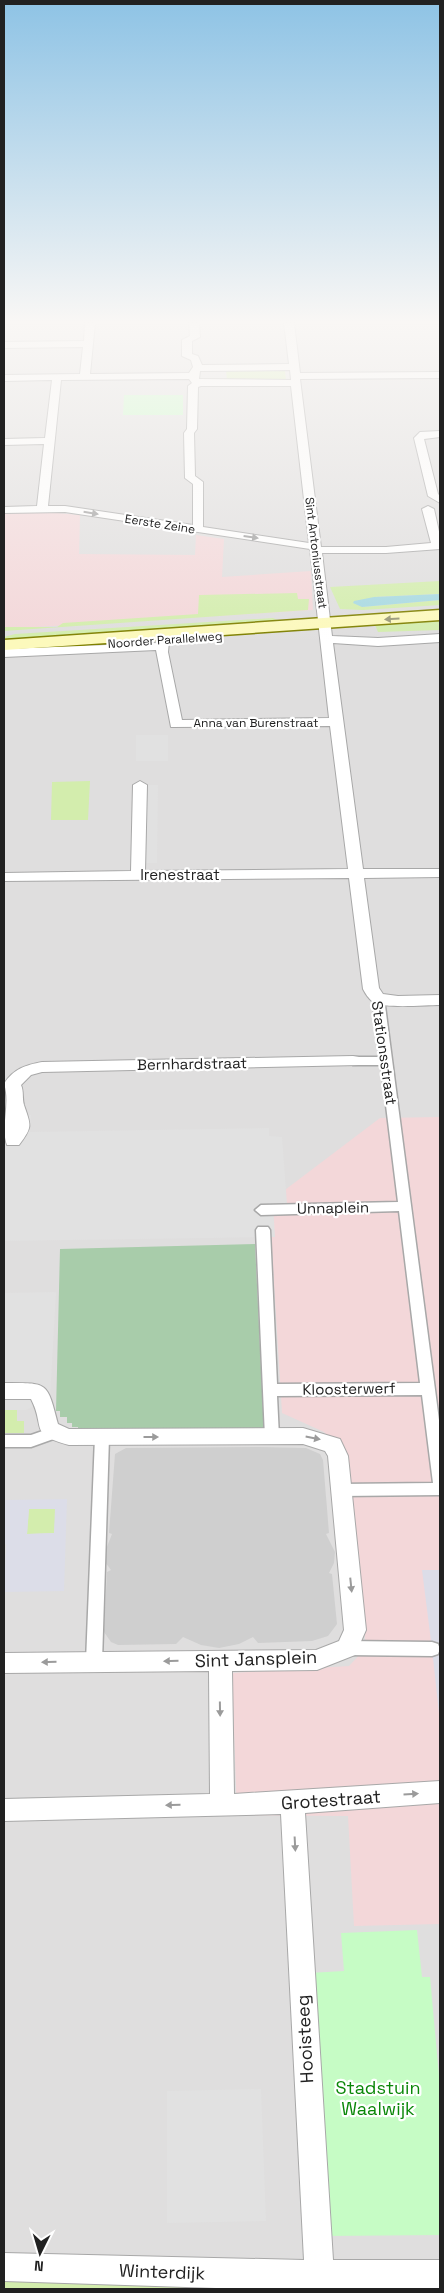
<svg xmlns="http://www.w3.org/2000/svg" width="444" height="2293" font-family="'Space Grotesk',sans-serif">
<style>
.residential{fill:#dfdede}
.commercial{fill:#f3d7d9}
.religious{fill:#cfcfcf}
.grass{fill:#d3edad}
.cemetery{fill:#a8ccaa}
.park{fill:#c6fcc5}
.parking{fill:#e1e1e1}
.plaza{fill:#dcdde8;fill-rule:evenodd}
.water{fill:#a7d9e1}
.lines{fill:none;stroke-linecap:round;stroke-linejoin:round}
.pedestrian-casing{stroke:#a8a8a8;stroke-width:3}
.minor-casing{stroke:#a8a8a8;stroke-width:2}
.secondary-casing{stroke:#7f8001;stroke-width:3}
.pedestrian{fill:#fff;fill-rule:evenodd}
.minor{fill:#fff;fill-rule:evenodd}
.secondary{fill:#fcf9bc;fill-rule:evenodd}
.oneway{fill:#9b9b9b}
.oneway2{fill:#999876}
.labels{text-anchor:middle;stroke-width:4.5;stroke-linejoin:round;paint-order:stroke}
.far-street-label{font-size:12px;fill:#212121;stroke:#fff}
.street-label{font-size:15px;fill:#212121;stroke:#fff}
.near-street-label{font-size:18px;fill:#212121;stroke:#fff}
.near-park-label{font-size:18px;fill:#0a8708;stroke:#fff}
</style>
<rect width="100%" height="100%" fill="#f2ede8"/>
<!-- residential -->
<path class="residential" d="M4 323H440V2289H4Z"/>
<!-- commercial -->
<path class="commercial" d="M46 512 80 515 79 554 195 555 196 535 224 539 222 577 311 571 313 610 4 629V513Z
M440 1117V1924L354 1926 348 1816 237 1815 232 1673 349 1666 366 1648 347 1456 324 1432 282 1413 269 1202 380 1118Z"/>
<!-- religious -->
<path class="religious" d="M259 1447 306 1448 320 1454 323 1460 329 1533 326 1534 335 1552 334 1563 329 1573 332 1574 337 1624 328 1636 312 1641 258 1643 253 1637 239 1644 219 1648 201 1645 183 1637 176 1644 118 1645 111 1642 104 1632 107 1572 111 1570 105 1562V1552L112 1534 109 1533 115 1454 126 1448Z"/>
<!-- grass -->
<path class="grass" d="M226 370 285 371 286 380H227Z
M440 581V594L374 597 362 607 440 600V605L363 610 340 609 330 587Z
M297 593 298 599H309L308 610 4 631V627H57L63 623 198 614 199 595Z
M273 618 282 622 4 642V637L15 634Z
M440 620V630L378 632 375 625Z
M90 781 88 820H51L52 782Z
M4 1410H17V1421H24V1433H4Z
M29 1509H56L54 1533 27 1534Z
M4 2275 159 2282 354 2284V2289H4Z"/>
<!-- cemetery -->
<path class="cemetery" d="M255 1244 264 1430H78V1427H72V1423H67V1417H60V1411H56L60 1249Z"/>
<!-- park -->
<path class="park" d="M124 395H183V415H123Z
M417 1930 422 1977H430L440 2087V2235L324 2236 309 1973 344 1971 341 1933Z"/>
<!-- parking -->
<path class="parking" d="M136 735H168V761H136Z
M146 785H158L157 863H144Z
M31 1115 30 1132 269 1128V1136L282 1137 287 1204 273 1205 275 1237 4 1241V1116Z
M56 1292 50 1398 26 1410H4V1293Z
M261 2089 266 2221 167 2223V2091Z"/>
<!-- plaza -->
<path class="plaza" d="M67 1499 64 1591 4 1592 6 1544H4V1500ZM29 1509H55L54 1533 27 1534Z
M422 1570H440V1723L432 1649Z"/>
<!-- water -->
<path class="water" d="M440 594V600L362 607 353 603 354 601 374 597Z"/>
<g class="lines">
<defs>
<path id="pedestrian" d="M378 994 384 998 440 1428V1495L341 1496 336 1494 333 1490 336 1486 341 1484 433 1483 422 1395 277 1396 279 1437 277 1441 272 1443 267 1441 265 1437 256 1230 258 1227H268L270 1230 277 1384 420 1383 399 1211 261 1215 255 1210 261 1205 398 1202 381 1065H353L347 1061 353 1057H380L372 998Z
M54 1427 59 1429 61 1433 59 1437 31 1447H4V1435H31Z
M102 1431 107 1433 109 1437 102 1662 100 1667 94 1669 88 1667 86 1662 95 1437 97 1433Z
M347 1641 432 1642 438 1644 440 1649 438 1654 432 1656 347 1655 341 1653 339 1648 341 1643Z"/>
<path id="minor" d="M85 323H95L90 374 189 373 193 367 191 360 182 356V340L190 336 189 323H199L200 337 192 341V354L198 356 202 365 289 364 284 323H294L300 373 440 372V378L300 379 321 547H386L431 543 422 509 428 506 434 509 440 536V549L386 553H322L332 636 378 638 440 634V642L378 646 333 643 363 869H440V877L364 878 379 988 383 994 398 996 440 995V1005C426 1005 384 1009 373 1002 369 999 365 993 363 989L349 878 4 881V873L131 871 133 785 140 781 147 785 145 871 348 869 330 726 171 727 156 650 4 657V649L157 643 153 634 159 630 163 631 169 642 168 652 182 720 329 718 310 549 65 512 4 513V507L37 506 44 444 4 445V439L45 438 52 380 4 381V375L80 374 83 347 4 348V342L84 341ZM290 370 291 380 199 379 200 371ZM189 379 192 383 188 386 187 429 184 433 185 478 193 484V525L65 506H48L61 380ZM201 386H291L309 543 203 527V482L195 476 194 433 197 429 198 387Z
M440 431V437L424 439 438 494 440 496V503L428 496 414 438 420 432Z
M353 1056 359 1057 361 1061 359 1065 42 1072 31 1075 21 1085C24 1092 22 1098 24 1105 31 1126 33 1126 19 1145H7C0 1127 11 1103 4 1084 13 1069 26 1065 42 1062Z
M4 1383C48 1383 47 1381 58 1424L69 1429 303 1428 340 1439 348 1456 366 1630 355 1655 317 1670 232 1671 234 1794 440 1781V1803L305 1813 333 2260H440V2288L246 2289 4 2281V2253L304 2260 281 1814 4 1821V1799L210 1794 209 1671 4 1673V1653L316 1650 339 1641 344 1630 328 1456 325 1451 303 1444 69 1445C28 1434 46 1428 31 1399H4Z"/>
<path id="secondary" d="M440 610V620L4 650V640Z"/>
</defs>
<!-- pedestrian casing -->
<use href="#pedestrian" class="pedestrian-casing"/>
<!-- minor casing -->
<use href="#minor" class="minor-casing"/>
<!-- secondary casing -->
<use href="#secondary" class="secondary-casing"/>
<!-- pedestrian -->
<use href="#pedestrian" class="pedestrian"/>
<!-- minor -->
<use href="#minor" class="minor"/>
<!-- secondary -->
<use href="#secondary" class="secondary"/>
</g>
<!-- one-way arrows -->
<defs><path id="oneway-solid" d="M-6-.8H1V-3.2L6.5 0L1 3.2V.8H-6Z" transform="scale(1.25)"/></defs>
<g class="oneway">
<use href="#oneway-solid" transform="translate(91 513) rotate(9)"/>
<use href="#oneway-solid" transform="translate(251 537) rotate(8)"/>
<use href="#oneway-solid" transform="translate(151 1437)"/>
<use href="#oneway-solid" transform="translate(313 1438) rotate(11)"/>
<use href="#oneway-solid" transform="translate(351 1585) rotate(84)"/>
<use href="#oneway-solid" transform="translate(171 1661) rotate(179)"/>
<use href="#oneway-solid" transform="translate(49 1662) rotate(179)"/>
<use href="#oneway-solid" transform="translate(220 1709) rotate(89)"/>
<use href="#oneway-solid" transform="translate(411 1794) rotate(-4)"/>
<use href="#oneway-solid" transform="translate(173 1805) rotate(178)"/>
<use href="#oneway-solid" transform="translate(295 1844) rotate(87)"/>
</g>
<use class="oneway2" href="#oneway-solid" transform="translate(392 619) rotate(176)"/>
<!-- sky -->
<linearGradient id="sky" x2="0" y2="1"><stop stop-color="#8ec3e5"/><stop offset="0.5" stop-color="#f9f7f5"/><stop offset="1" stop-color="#f9f7f5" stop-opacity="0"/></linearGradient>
<rect width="444" height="644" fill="url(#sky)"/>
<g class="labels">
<!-- far-street labels -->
<g class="far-street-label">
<text transform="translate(160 524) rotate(9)" y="4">Eerste Zeine</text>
<text transform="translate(316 553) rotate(83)" y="4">Sint Antoniusstraat</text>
<text transform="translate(165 640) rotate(-4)" y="4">Noorder Parallelweg</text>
<text x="256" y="727">Anna van Burenstraat</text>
</g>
<!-- street labels -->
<g class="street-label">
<text x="180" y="880">Irenestraat</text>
<text transform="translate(384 1053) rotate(82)" y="5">Stationsstraat</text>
<text transform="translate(192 1064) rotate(-1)" y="5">Bernhardstraat</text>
<text transform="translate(333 1208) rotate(-1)" y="5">Unnaplein</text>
<text transform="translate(349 1389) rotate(-1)" y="5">Kloosterwerf</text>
</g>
<!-- near-street labels -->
<g class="near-street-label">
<text transform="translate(256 1659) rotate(-2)" y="6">Sint Jansplein</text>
<text transform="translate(331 1800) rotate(-4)" y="6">Grotestraat</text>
<text transform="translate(305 2039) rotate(-93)" y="6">Hooisteeg</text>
<text transform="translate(162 2272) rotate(2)" y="6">Winterdijk</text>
</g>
<!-- near-park labels -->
<g class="near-park-label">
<text x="378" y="2094">Stadstuin<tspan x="378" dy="21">Waalwijk</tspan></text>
</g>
</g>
<!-- border -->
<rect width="444" height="2293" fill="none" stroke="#212121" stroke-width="10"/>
<!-- north arrow -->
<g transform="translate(40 2253) rotate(185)" stroke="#ffffff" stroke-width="4" paint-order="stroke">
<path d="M0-4L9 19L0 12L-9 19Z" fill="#212121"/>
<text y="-8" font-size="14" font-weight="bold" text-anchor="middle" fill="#212121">N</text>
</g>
</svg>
